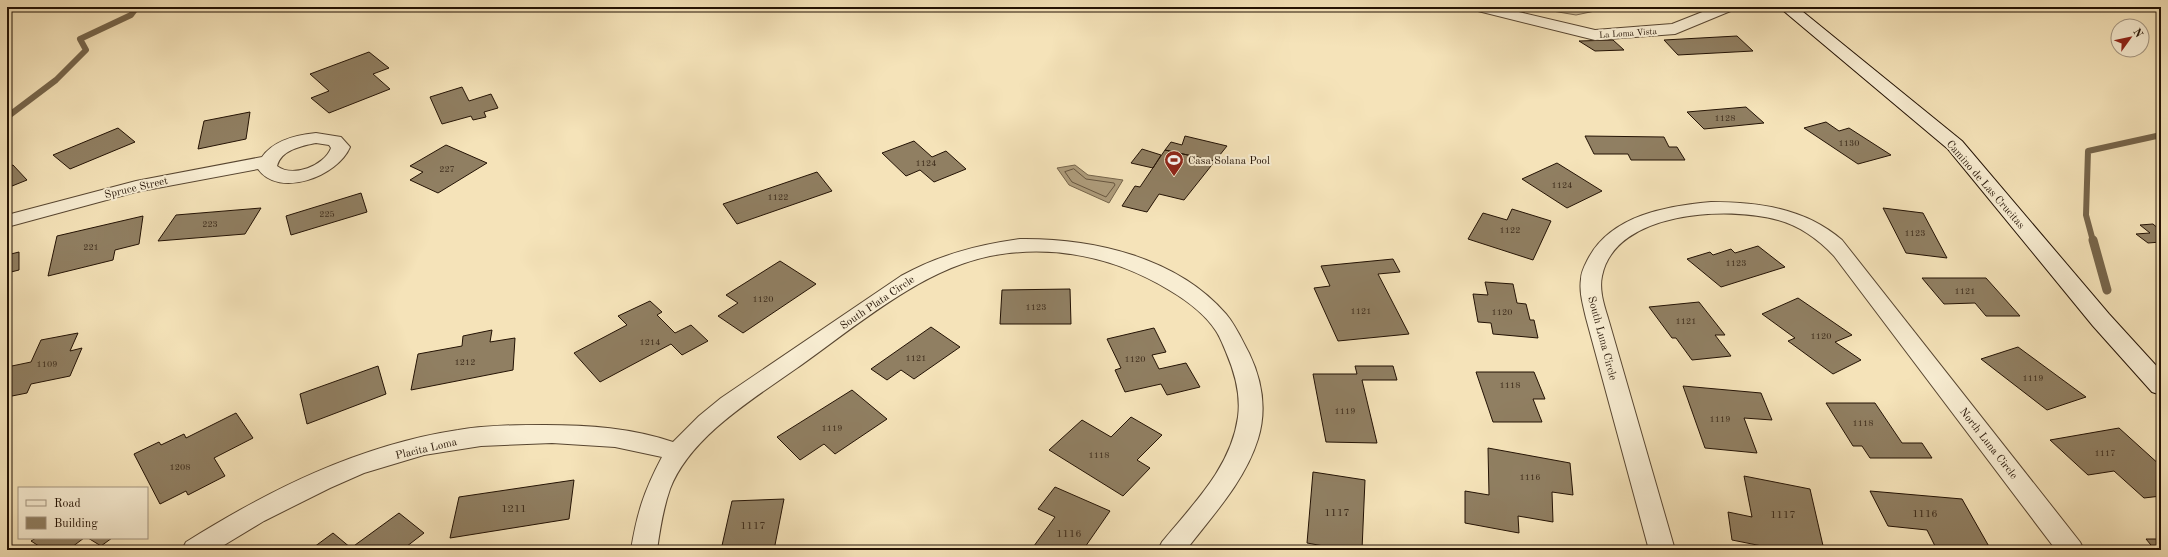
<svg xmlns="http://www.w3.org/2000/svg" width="2168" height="557" font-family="'Old Standard TT',serif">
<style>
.green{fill:#d1bf9a;stroke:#7a684f}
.water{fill:#ae9c7b;stroke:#76654b}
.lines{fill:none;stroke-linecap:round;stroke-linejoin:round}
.shore{stroke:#685740;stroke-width:1}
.stream-far1{stroke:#76654b;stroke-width:6}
.stream{stroke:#76654b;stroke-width:9}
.building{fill:#907f62;stroke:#231204}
.street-casing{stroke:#584631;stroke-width:2}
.secondary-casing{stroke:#231204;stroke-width:2}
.street{fill:#f8edd2;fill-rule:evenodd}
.secondary{fill:#f8edd2;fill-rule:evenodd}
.labels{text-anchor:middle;stroke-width:4;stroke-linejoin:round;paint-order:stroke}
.far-street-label{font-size:9px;fill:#231204;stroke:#f8edd2}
.number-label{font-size:9px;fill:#3e2d1c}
.poi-label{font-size:11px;fill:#231204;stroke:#f8edd2;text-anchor:start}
.street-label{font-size:11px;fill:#231204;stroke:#f8edd2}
.near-number-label{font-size:11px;fill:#3e2d1c}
</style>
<rect width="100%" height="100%" fill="#f5e3b9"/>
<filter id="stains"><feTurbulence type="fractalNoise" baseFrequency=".005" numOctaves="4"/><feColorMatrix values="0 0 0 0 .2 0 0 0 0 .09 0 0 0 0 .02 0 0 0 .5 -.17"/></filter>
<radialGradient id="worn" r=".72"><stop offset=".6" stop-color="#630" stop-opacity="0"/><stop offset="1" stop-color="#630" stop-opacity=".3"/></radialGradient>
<!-- green -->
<path class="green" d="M1529 7H1614L1576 15Z"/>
<!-- water -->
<path class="water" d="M1075 165 1088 175 1123 180 1109 203 1069 185 1057 168Z"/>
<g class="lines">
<!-- shore -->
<path class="shore" d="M1074 169 1086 179 1114 183 1115 185 1106 197 1072 182 1065 172Z"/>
<!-- stream-far1 -->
<path class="stream-far1" d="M7 117 56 80 86 50 80 39 131 15 137 7
M2093 241 2086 215 2088 151 2161 135"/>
<!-- stream -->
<path class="stream" d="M2093 240 2107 290"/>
</g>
<!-- building -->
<path class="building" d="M1737 36 1753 51 1678 55 1664 40Z
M1613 40 1624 50 1595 51 1579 41Z
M369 52 389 68 373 74 390 89 329 113 311 98 329 91 310 74Z
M462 87 469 101 491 94 498 108 484 112 486 117 473 120 471 116 442 124 430 97Z
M1746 107 1764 123 1704 129 1687 112Z
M250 112 246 139 198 149 204 121Z
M1826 122 1839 131 1849 128 1891 155 1858 164 1804 128Z
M118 128 135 142 70 169 53 155Z
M1185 136 1227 146 1215 161 1165 150 1171 142 1182 145Z
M1585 136 1664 137 1669 147H1677L1685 160H1631L1628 154H1594Z
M914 141 932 157 946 151 966 169 934 182 920 170 906 176 882 153Z
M446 145 487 163 438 193 410 180 423 172 410 166Z
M1142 149 1161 155 1153 168 1131 163Z
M1165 150 1215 161 1184 200 1159 194 1147 212 1122 206 1135 186 1140 187Z
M1557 163 1602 191 1567 208 1522 179Z
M13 165 27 180 7 188V167Z
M817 172 832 191 737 224 723 204Z
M361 193 367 212 291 235 286 216Z
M261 208 245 234 158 241 176 215Z
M1883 208 1923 213 1947 258 1906 253Z
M1512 209 1551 221 1533 260 1468 239 1483 213 1507 220Z
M143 216 139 244 115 250 113 260 48 276 57 236Z
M2153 224 2161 231V242L2148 243 2136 234 2150 233 2140 225Z
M1758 246 1785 267 1721 287 1687 259 1710 252 1713 255 1731 249 1735 253Z
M19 252V270L7 273V255Z
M1393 259 1400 272 1378 274 1409 334 1338 341 1314 288 1330 286 1321 266Z
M780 261 816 284 743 333 718 316 738 303 726 295Z
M1922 278H1986L2020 316H1986L1975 303 1944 304Z
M1485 282 1513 284 1517 303 1526 304 1530 320H1534L1538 338 1493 334 1491 323 1478 322 1473 294 1488 295Z
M1070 289 1071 324H1000L1002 290Z
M1798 298 1852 335 1835 342 1861 360 1833 374 1788 341 1795 338 1762 314Z
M650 301 662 312 657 315 675 333 691 325 708 341 682 355 671 344 600 382 574 353 627 325 618 316Z
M1699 302 1725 335H1715L1731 356 1692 360 1676 338H1672L1649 307Z
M931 327 960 347 914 379 901 370 887 380 871 369Z
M1154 328 1166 352 1152 355 1159 369 1186 363 1200 387 1167 395 1161 384 1125 392 1115 370 1121 368 1107 339Z
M492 330 490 342 515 338 513 370 411 390 418 354 462 346 463 336Z
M78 333 70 351 82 348 70 376 31 384 27 393 7 397V367L31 362 41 340Z
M2018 347 2086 397 2047 410 1981 359Z
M378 366 386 394 307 424 300 394Z
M1355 366H1393L1397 380H1362L1377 443 1326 442 1313 374H1357Z
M1476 372H1534L1545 399H1533L1542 422H1493Z
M1683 386 1761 393 1772 420 1744 418 1757 453 1705 448Z
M852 390 887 419 835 454 824 444 800 460 777 437Z
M1826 403H1875L1902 443H1922L1932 458H1870L1862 446H1853Z
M236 413 253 438 214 458 225 476 188 495 186 491 160 504 134 454 159 442 161 445 184 434 186 438Z
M1131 417 1162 435 1137 460 1150 468 1123 496 1049 450 1082 420 1111 437Z
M2119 428 2161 466V496L2144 498 2114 471 2088 475 2050 440Z
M1488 448 1570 463 1573 495 1552 492 1553 522 1518 516 1519 533 1465 523V491L1489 495Z
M1313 472 1365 480 1362 550H1346L1307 543Z
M1744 476 1810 489 1824 550H1782L1732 540 1728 512 1752 517Z
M574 480 569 519 450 538 459 497Z
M1055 487 1110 511 1083 550H1031L1055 517 1038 509Z
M1870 491 1962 499 1991 550H1937L1927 530 1888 526Z
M784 499 774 550H721L732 501Z
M399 513 424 533 402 550H310L333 533 351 548Z
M36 538H84L68 550H45L31 541Z
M88 538H112L101 546Z
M2146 539H2161V550H2155Z"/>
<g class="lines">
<defs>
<path id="street" d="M1471 7H1498L1595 30 1672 24 1715 7H1736L1733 10 1675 34 1595 40 1474 10Z
M316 133 341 137 350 147C338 176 279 199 258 169L136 192 7 227V215L136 181 262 157C274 140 296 135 316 133ZM316 143 329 145 331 148C324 166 293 178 277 166 281 150 301 146 316 143Z
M1711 202C1758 202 1805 208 1842 240L2080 542 2084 550H2056L1834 256C1818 239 1800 226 1778 220 1728 206 1615 211 1602 276 1599 290 1604 305 1608 318L1675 550H1649L1586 318C1583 305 1579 292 1581 279 1581 272 1585 265 1588 259 1611 215 1667 206 1711 202Z
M1020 239C1092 238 1177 257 1226 314 1236 326 1242 340 1249 353 1262 380 1267 410 1258 439 1245 481 1213 515 1186 550H1158L1162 542C1192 505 1231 468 1238 417 1241 395 1235 373 1226 352 1223 345 1220 337 1216 331 1205 314 1186 300 1169 290 1115 257 1053 244 990 256 920 270 854 328 797 368 753 399 690 437 670 489 663 509 660 529 657 550H631C637 513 644 491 662 457L615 447 552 443 481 446 424 455 364 473 330 488 264 521 216 550H182L186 542C269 490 359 445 458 430 486 425 516 425 545 425 589 425 632 428 673 442L699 416 721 398 901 276C939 255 977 245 1020 239Z"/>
<path id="secondary" d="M1779 7H1797L1962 141 2109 314 2161 371V395L2152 392 2093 326 1948 149Z"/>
</defs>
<!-- street casing -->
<use href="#street" class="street-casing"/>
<!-- secondary casing -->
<use href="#secondary" class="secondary-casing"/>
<!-- street -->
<use href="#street" class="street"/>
<!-- secondary -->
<use href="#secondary" class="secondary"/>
</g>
<!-- icons -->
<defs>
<symbol id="stadium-pin" viewBox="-11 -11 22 30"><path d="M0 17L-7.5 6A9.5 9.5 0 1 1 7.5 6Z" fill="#8f2418" stroke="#f8edd2"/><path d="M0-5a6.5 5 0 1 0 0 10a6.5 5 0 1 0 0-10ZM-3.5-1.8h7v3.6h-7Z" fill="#fff"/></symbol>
</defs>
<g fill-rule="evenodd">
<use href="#stadium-pin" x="1163" y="149" width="22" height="30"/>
</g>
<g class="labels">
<!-- far-street labels -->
<g class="far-street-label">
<text transform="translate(1628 33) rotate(-4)" y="3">La Loma Vista</text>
</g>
<!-- number labels -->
<g class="number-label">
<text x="1725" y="121">1128</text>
<text x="1849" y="146">1130</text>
<text x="926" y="166">1124</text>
<text x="447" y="172">227</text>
<text x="1562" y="188">1124</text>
<text x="778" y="200">1122</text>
<text x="327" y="217">225</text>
<text x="210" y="227">223</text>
<text x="1510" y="233">1122</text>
<text x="1915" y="236">1123</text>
<text x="91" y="250">221</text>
<text x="1736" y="266">1123</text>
<text x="1965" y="294">1121</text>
<text x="763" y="302">1120</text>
<text x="1036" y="310">1123</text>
<text x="1361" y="314">1121</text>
<text x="1502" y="315">1120</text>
<text x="1686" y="324">1121</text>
<text x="1821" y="339">1120</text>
<text x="650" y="345">1214</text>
<text x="916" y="361">1121</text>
<text x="1135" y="362">1120</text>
<text x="465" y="365">1212</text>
<text x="47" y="367">1109</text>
<text x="2033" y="381">1119</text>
<text x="1510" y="388">1118</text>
<text x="1345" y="414">1119</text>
<text x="1720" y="422">1119</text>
<text x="1863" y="426">1118</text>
<text x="832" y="431">1119</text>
<text x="2105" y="456">1117</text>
<text x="1099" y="458">1118</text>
<text x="180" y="470">1208</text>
<text x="1530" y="480">1116</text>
</g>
<!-- poi labels -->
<g class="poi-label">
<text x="1188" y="164">Casa Solana Pool</text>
</g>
<!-- street labels -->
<g class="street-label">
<text transform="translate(1986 184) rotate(49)" y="4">Camino de Las Crucitas</text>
<text transform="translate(136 187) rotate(-13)" y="4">Spruce Street</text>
<text transform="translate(877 302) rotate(-34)" y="4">South Plata Circle</text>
<text transform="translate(1603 338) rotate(75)" y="4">South Luna Circle</text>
<text transform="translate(1989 443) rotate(52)" y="4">North Luna Circle</text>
<text transform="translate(426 448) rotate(-13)" y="4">Placita Loma</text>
</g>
<!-- near-number labels -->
<g class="near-number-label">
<text x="514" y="512">1211</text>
<text x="1337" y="516">1117</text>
<text x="1925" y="517">1116</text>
<text x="1783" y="518">1117</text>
<text x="753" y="529">1117</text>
<text x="1069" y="537">1116</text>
</g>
</g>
<!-- margin -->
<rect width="2168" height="557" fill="none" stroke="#f5e3b9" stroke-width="24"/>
<rect x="8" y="8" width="2152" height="541" fill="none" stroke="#231204" stroke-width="2"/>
<rect x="12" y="12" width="2144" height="533" fill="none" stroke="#231204"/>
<!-- legend -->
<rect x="18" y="487" width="130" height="52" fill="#f8edd2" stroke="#a39580"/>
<rect x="26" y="500" width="20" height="6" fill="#f8edd2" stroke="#a39580"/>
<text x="54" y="507" font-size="12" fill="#231204">Road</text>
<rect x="26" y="517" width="20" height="12" fill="#907f62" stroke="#a39580"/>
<text x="54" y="527" font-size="12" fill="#231204">Building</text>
<!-- north arrow -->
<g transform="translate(2130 38) rotate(57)"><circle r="19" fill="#f8edd2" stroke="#a39580"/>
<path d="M0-3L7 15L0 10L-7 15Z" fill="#8f2418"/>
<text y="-6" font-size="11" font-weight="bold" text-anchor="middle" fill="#231204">N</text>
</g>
<rect width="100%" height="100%" filter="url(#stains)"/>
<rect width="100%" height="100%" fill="url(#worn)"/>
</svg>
